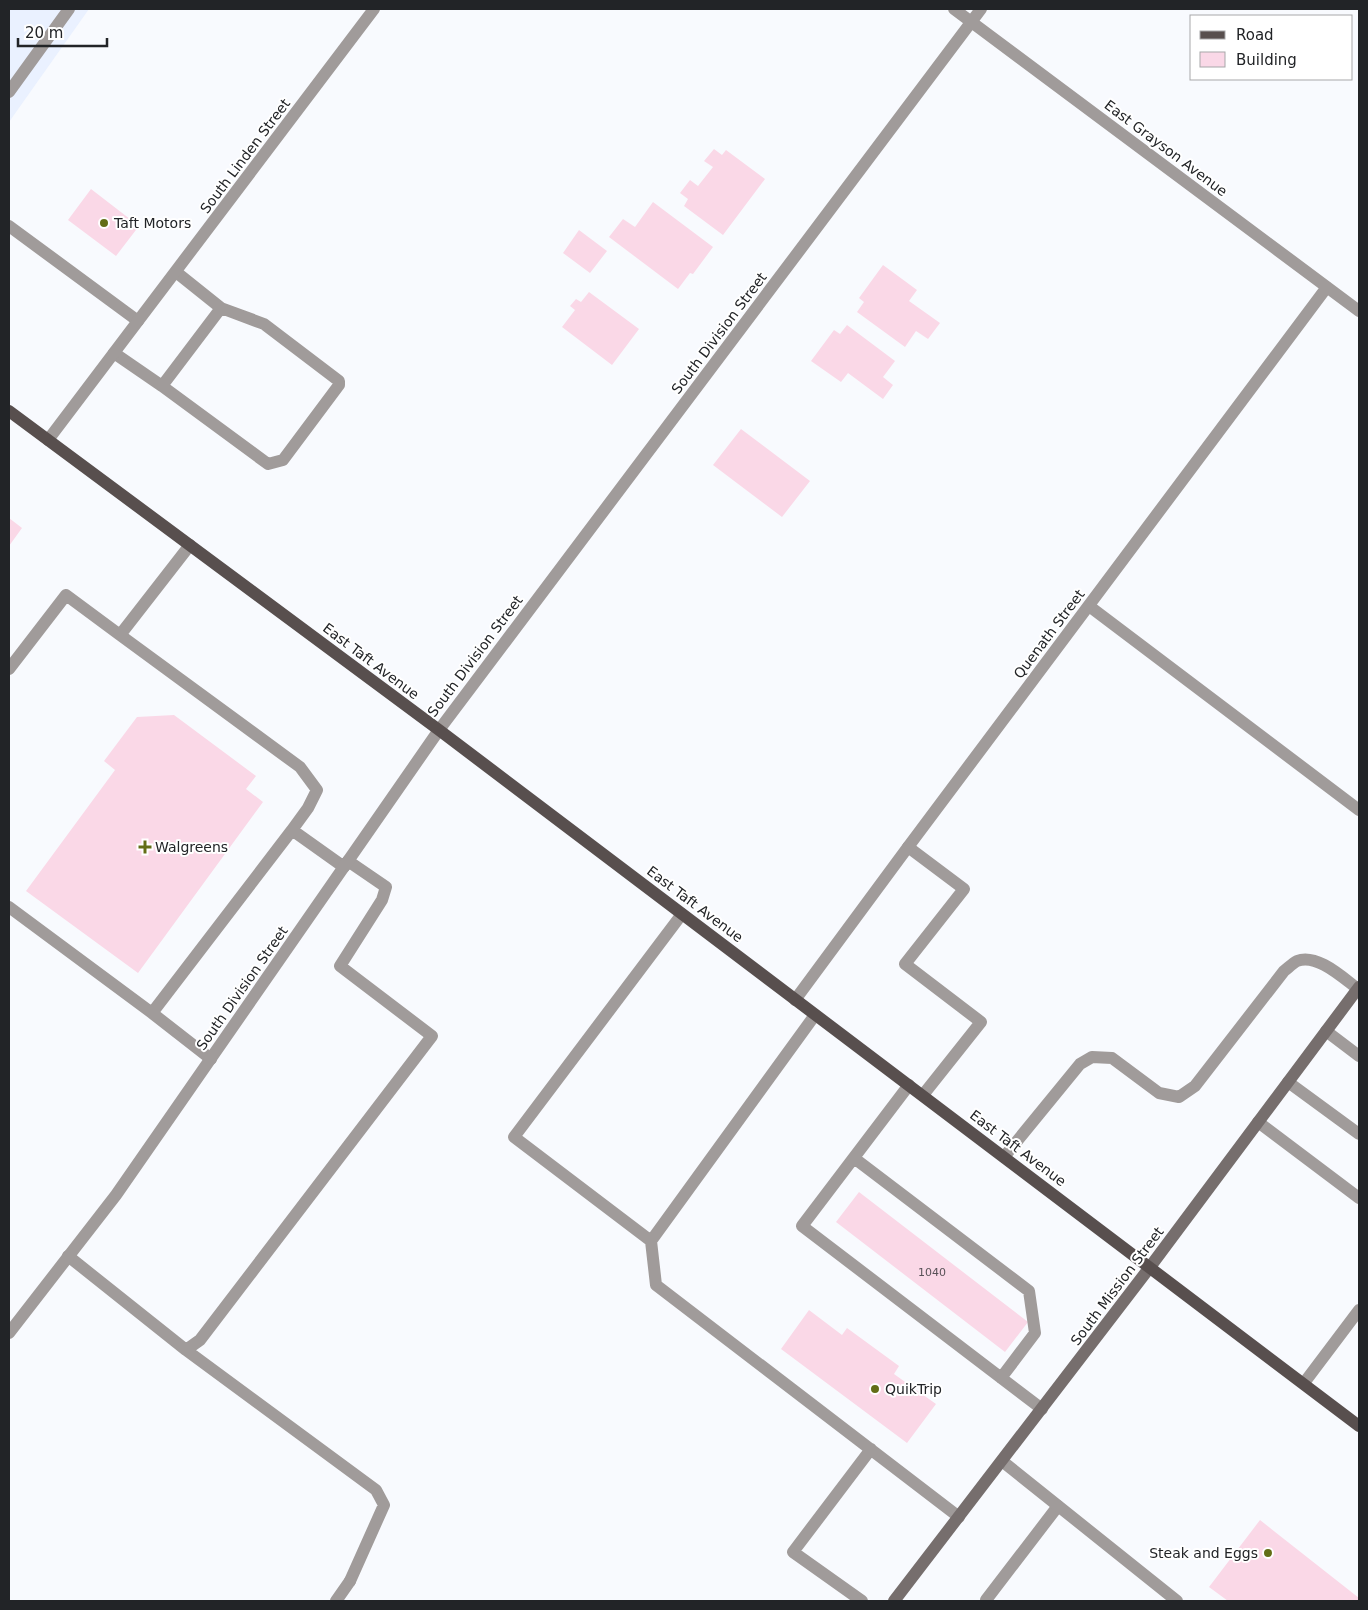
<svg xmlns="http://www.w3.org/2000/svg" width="1368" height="1610" font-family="'DejaVu Sans',sans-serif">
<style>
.built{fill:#eaf1ff}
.building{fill:#fad8e7}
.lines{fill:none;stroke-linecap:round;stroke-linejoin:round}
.lane{stroke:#a09b9a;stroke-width:12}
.street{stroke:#a09b9a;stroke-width:12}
.secondary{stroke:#766e6d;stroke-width:12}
.primary{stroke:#584f4e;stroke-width:12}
.poi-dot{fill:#626e16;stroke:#fff;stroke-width:2}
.labels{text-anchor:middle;stroke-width:4;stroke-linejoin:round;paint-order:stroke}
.number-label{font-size:11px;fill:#585157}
.street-label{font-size:14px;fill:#222427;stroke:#fff}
.poi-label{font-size:14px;fill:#222427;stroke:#fff;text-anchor:start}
</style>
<rect width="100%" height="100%" fill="#f8fafe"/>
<!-- built -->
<path class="built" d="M9 9H89L9 122Z"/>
<!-- building -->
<path class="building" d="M714 149 722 155 726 150 765 179 723 235 684 206 688 199 680 193 690 180 698 186 713 167 704 161Z
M91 189 139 226 116 256 68 220Z
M653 202 713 247 693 274 690 273 678 289 609 237 623 219 635 227Z
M579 230 607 251 590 273 563 253Z
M883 265 917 290 909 301 940 323 928 339 916 331 905 347 857 312 864 302 859 298Z
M589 292 639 329 612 365 562 327 575 310 570 306 576 299 581 302Z
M847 325 895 361 883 377 893 385 883 399 848 373 841 382 811 361 834 330 840 334Z
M741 429 810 481 782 517 713 465Z
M9 518 22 528 9 546Z
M174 715 256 776 246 789 263 802 138 973 26 891 115 770 104 761 137 717Z
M859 1192 1028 1322 1005 1352 836 1222Z
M809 1310 842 1335 847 1328 899 1366 894 1374 936 1404 907 1443 781 1349Z
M1260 1520 1359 1598V1601H1228L1209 1587Z"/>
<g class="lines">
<!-- lane -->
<path class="lane" d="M9 92 69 9
M9 226 138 321
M114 353 162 386 221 308 176 272
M162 386 268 464 283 460 339 385V381L264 324 221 308
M190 545 120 635 300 767 317 790 308 808 292 830 344 867
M1089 606 1359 810
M9 669 66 595 120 635
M908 847 964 889 905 964 981 1022 923 1095
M9 907 152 1013
M682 914 514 1137 651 1241 815 1015
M1326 1031 1359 1056
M211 1059 152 1013 292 830
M1288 1082 1359 1134
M909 1085 802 1226 1042 1409
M1258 1122 1359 1198
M1004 1157 1080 1064 1092 1057 1112 1058 1159 1093 1179 1097 1195 1086 1284 971C1288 968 1293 963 1297 961 1317 953 1343 978 1358 989
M854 1158 1029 1291 1035 1333 1001 1378
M651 1241 656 1285 959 1517
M68 1256 186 1350 200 1340 432 1036 340 966 382 900 386 887 348 861
M186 1350 376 1490 384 1505 350 1581
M1304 1383 1359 1310
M986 1600 1058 1506
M862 1601 793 1552 871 1449"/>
<!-- street -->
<path class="street" d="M954 9 1359 311
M48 440 374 9
M795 1000 908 847 1327 287
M9 1333 116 1195 439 730 981 9
M1002 1461 1177 1601
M336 1601 350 1581"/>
<!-- secondary -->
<path class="secondary" d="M894 1601 1150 1267 1359 987"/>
<!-- primary -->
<path class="primary" d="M9 411 439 730 1359 1426"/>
</g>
<!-- markers -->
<g class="poi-dot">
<circle cx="104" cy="223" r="5"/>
<path d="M142.5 839.5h5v5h5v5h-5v5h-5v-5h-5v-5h5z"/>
<circle cx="875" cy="1389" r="5"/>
<circle cx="1268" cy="1553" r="5"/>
</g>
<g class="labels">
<!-- number labels -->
<g class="number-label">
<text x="932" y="1276">1040</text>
</g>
<!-- street labels -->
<g class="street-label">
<text transform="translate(1166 148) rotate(37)" y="5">East Grayson Avenue</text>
<text transform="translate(245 156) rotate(-53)" y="5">South Linden Street</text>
<text transform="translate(719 333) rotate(-53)" y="5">South Division Street</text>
<text transform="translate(1049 634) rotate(-53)" y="5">Quenath Street</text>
<text transform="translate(475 656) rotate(-53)" y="5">South Division Street</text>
<text transform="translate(371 661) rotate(37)" y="5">East Taft Avenue</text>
<text transform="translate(695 904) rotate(37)" y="5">East Taft Avenue</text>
<text transform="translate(242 988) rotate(-55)" y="5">South Division Street</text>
<text transform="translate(1018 1148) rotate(37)" y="5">East Taft Avenue</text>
<text transform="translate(1117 1286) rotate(-53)" y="5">South Mission Street</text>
</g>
<!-- poi labels -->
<g class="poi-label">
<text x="114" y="228">Taft Motors</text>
<text x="155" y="852">Walgreens</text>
<text x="885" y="1394">QuikTrip</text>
<text x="1258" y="1558" text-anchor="end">Steak and Eggs</text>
</g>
</g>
<!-- border -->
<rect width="1368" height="1610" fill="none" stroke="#222427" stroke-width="20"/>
<!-- legend -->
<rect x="1190" y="15" width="162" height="65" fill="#ffffff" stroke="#a7a7a9"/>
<rect x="1200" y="31" width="25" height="8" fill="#584f4e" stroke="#a7a7a9"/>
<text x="1236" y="40" font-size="15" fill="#222427">Road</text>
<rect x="1200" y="52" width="25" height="15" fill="#fad8e7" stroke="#a7a7a9"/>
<text x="1236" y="65" font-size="15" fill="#222427">Building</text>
<!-- scale -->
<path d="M18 38v8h89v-8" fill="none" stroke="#222427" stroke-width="2.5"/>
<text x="25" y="38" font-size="15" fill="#222427" stroke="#ffffff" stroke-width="4" paint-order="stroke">20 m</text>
</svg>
